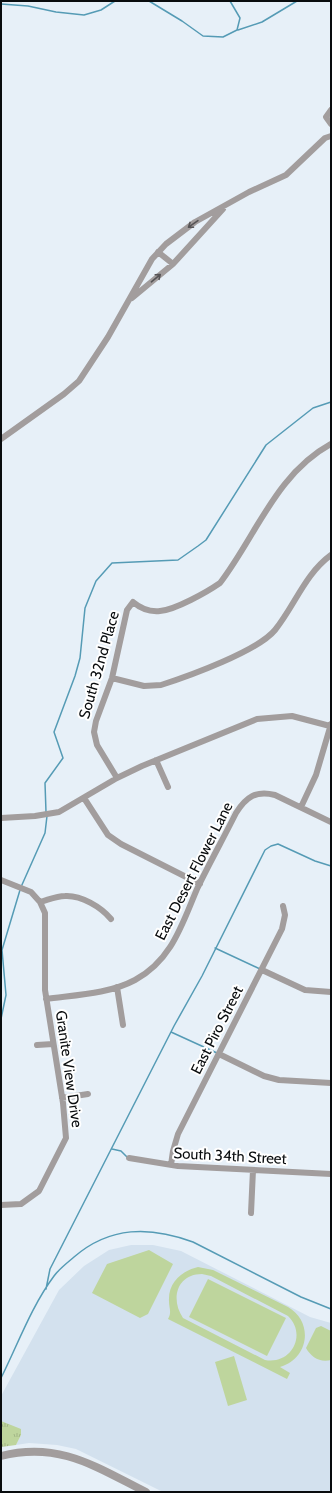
<svg xmlns="http://www.w3.org/2000/svg" width="332" height="1493" font-family="Cabin,sans-serif">
<style>
.built{fill:#d3e1ee}
.park{fill:url(#park-tufts)}
.pitch{fill:#bed59d;fill-rule:evenodd}
.lines{fill:none;stroke-linecap:round;stroke-linejoin:round}
.stream{stroke:#559bb5;stroke-width:1.5}
.minor{stroke:#a29d9d;stroke-width:6}
.tertiary{stroke:#a29d9d;stroke-width:8}
.oneway{stroke:#565456}
.labels{text-anchor:middle;stroke-width:4;stroke-linejoin:round;paint-order:stroke}
.street-label{font-size:15px;fill:#090c0e;stroke:#fff}
</style>
<defs>
<pattern id="park-tufts" width="24" height="20" patternUnits="userSpaceOnUse"><rect width="24" height="20" fill="#bed59d"/><path d="M3 7l-1-3M5 7V3M7 7l1-3M15 17l-1-3M17 17v-4M19 17l1-3" fill="none" stroke="#a2b686"/></pattern>
</defs>
<rect width="100%" height="100%" fill="#e7f0f8"/>
<!-- built -->
<path class="built" d="M131 1245H153L181 1251 310 1317 331 1323V1492H163L76 1449 57 1445 29 1443 16 1445 21 1435 1 1421V1396L59 1290 84 1266 109 1250Z"/>
<!-- park -->
<path class="park" d="M1 1421 21 1429V1435L16 1445 1 1447Z"/>
<!-- pitch -->
<path class="pitch" d="M149 1250 173 1264 148 1314 140 1318 92 1293 107 1264Z
M198 1267 213 1270 288 1307C314 1322 309 1359 280 1367L290 1373 287 1379 168 1319C172 1312 169 1308 169 1301 168 1283 181 1271 198 1267ZM202 1274 211 1276 288 1316C307 1334 292 1365 265 1360L183 1318C170 1299 177 1274 202 1274Z
M208 1279 286 1318 267 1356 189 1317Z
M321 1326 331 1331V1360C320 1363 311 1357 306 1348L316 1328Z
M234 1356 247 1400 228 1406 215 1362Z"/>
<g class="lines">
<!-- stream -->
<path class="stream" d="M149 1 182 21 203 36 223 37 237 30 240 18 230 1
M1 4 28 6 56 12 84 15 101 10 115 1
M238 30 262 22 297 1
M46 812 45 783 63 758 54 732 75 676 80 658 85 608 96 581 112 563 178 560 198 546 206 540 266 445 313 408 331 402
M21 887 45 833 47 816
M215 948 260 969
M1 1019 6 995 2 950 20 890
M171 1032 217 1053
M112 1149 121 1151 127 1157
M46 1289 50 1269 174 1026 202 976 265 850 271 846 278 844 315 861 331 866
M1 1378C18 1344 31 1307 54 1276 59 1269 67 1263 74 1257 110 1226 150 1226 193 1242L301 1297 331 1309"/>
<!-- minor -->
<path class="minor" d="M331 110 326 117 331 124
M158 252 173 264
M132 298 173 264 223 209
M1 439 64 394 79 381 108 337 152 259 166 244 195 222 249 192 286 175 325 138 331 136
M112 678 144 686 161 685C189 676 258 651 275 630 295 605 305 574 331 555
M156 760 168 787
M117 778 97 745 94 732 96 721 112 678 127 610 133 602C140 608 150 612 160 611 175 610 207 592 220 583 256 536 276 474 331 444
M84 798 108 835 121 844 200 884
M301 807 316 775 331 724
M1 818 35 816 59 812 117 778 142 766 257 719 292 716 330 726
M1 880 31 892 40 902C48 900 56 896 65 896 81 895 101 907 111 919
M262 970 305 990 331 992
M117 987 123 1025
M46 999C75 995 109 994 135 980 172 960 182 924 197 889 209 864 223 839 236 813 246 797 256 790 275 795L331 822
M37 1045 53 1044
M219 1054 264 1076 279 1080 331 1083
M62 1098 88 1094
M129 1158 178 1166 331 1174
M171 1165 173 1151 178 1134 282 929 285 915 283 906
M1 1205 21 1204 39 1191 66 1138 63 1103 45 990V913L40 902
M251 1213 253 1170"/>
<!-- tertiary -->
<path class="tertiary" d="M1 1456C59 1441 96 1467 146 1492"/>
</g>
<!-- one-way arrows -->
<defs><path id="oneway-shaft" d="M-6 0H5M1.5-3L5.5 0L1.5 3" fill="none" stroke-width="1.6" stroke-linecap="round" stroke-linejoin="round"/></defs>
<g class="oneway">
<use href="#oneway-shaft" transform="translate(193 224) rotate(145)"/>
<use href="#oneway-shaft" transform="translate(156 278) rotate(-40)"/>
</g>
<g class="labels">
<!-- street labels -->
<g class="street-label">
<text transform="translate(99 665) rotate(-74)" y="5">South 32nd Place</text>
<text transform="translate(194 871) rotate(-63)" y="5">East Desert Flower Lane</text>
<text transform="translate(217 1030) rotate(-63)" y="5">East Piro Street</text>
<text transform="translate(69 1069) rotate(82)" y="5">Granite View Drive</text>
<text transform="translate(230 1156) rotate(3)" y="5">South 34th Street</text>
</g>
</g>
<!-- border -->
<rect width="332" height="1493" fill="none" stroke="#090c0e" stroke-width="4"/>
</svg>
